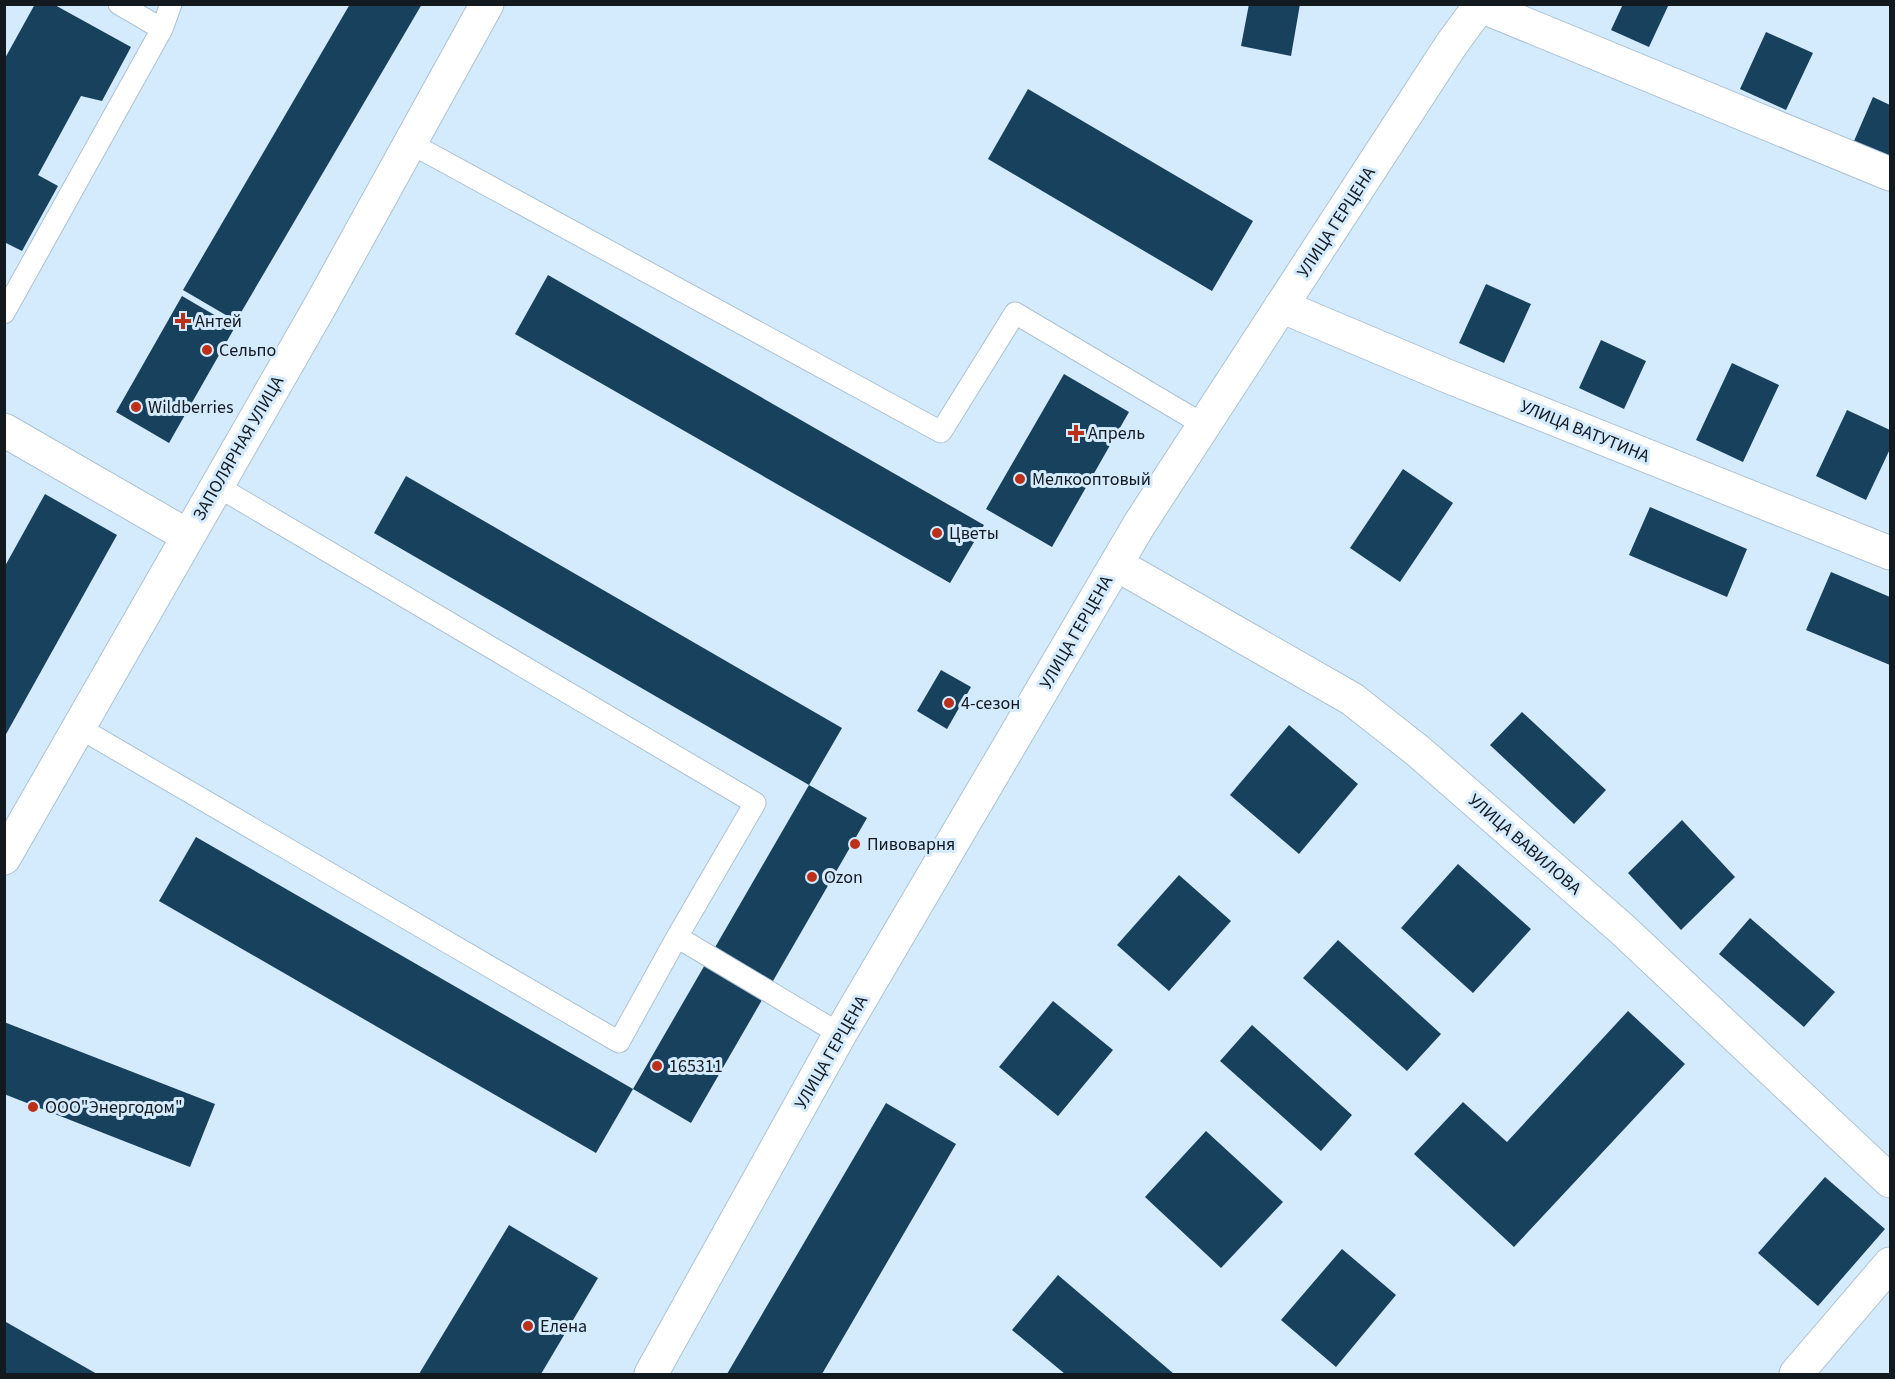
<svg xmlns="http://www.w3.org/2000/svg" width="1895" height="1379" font-family="'Source Sans 3',sans-serif">
<style>
.building{fill:#18415e}
.lines{fill:none;stroke-linecap:round;stroke-linejoin:round}
.lane-casing{stroke:#acc2d4;stroke-width:23}
.street-casing{stroke:#acc2d4;stroke-width:35}
.lane{stroke:#fff;stroke-width:21}
.street{stroke:#fff;stroke-width:33}
.poi-dot{fill:#bc301a;stroke:#d4eafd;stroke-width:2}
.labels{text-anchor:middle;stroke-width:6;stroke-linejoin:round;paint-order:stroke}
.street-label{font-size:18px;fill:#121a20;stroke:#d4eafd}
.poi-label{font-size:18px;fill:#121a20;stroke:#d4eafd;text-anchor:start}
</style>
<rect width="100%" height="100%" fill="#d4eafd"/>
<!-- building -->
<path class="building" d="M35 4H53L131 47 102 101 81 96 38 175 58 186 22 251 4 242V60Z
M350 4H422L236 321 183 290Z
M1249 4H1300L1291 56 1241 46Z
M1623 4H1669L1649 47 1611 30Z
M1766 32 1813 53 1786 110 1740 89Z
M1028 89 1253 221 1212 291 988 159Z
M1873 97 1890 105V157L1854 141Z
M548 275 984 525 950 583 515 334Z
M1486 284 1531 304 1504 363 1459 343Z
M182 296 235 327 169 443 116 412Z
M1601 340 1646 361 1624 409 1579 388Z
M1732 363 1779 385 1743 462 1696 440Z
M1064 374 1129 412 1052 547 986 509Z
M1847 410 1890 430V449L1866 500 1816 476Z
M1403 469 1453 503 1400 582 1350 548Z
M406 476 842 728 809 785 374 533Z
M45 494 117 535 5 736V566Z
M1650 507 1747 549 1727 597 1629 555Z
M1831 572 1890 597V665L1806 630Z
M941 670 971 687 947 729 917 711Z
M1522 712 1606 790 1574 824 1490 745Z
M1289 725 1358 784 1299 854 1230 795Z
M809 785 867 818 691 1123 633 1089Z
M1682 820 1735 877 1681 930 1628 873Z
M196 837 633 1089 596 1153 159 901Z
M1458 864 1531 929 1473 993 1401 928Z
M1179 875 1231 921 1169 991 1117 945Z
M1750 918 1835 992 1804 1027 1719 954Z
M1338 940 1441 1034 1407 1071 1303 978Z
M1053 1001 1113 1050 1058 1116 999 1067Z
M1628 1011 1685 1064 1514 1247 1414 1154 1463 1102 1507 1142Z
M4 1022 215 1104 190 1167 4 1094Z
M1252 1025 1352 1115 1321 1151 1220 1061Z
M886 1103 956 1144 822 1374H727Z
M1206 1131 1283 1202 1221 1268 1145 1197Z
M1825 1177 1885 1229 1818 1306 1758 1253Z
M509 1225 598 1278 541 1374H419Z
M1342 1249 1396 1295 1336 1367 1281 1320Z
M1058 1275 1174 1374H1065L1012 1330Z
M6 1322 97 1374H4V1324Z"/>
<g class="lines">
<defs>
<path id="lane" d="M119 4 162 29 171 4
M410 143 941 432 1015 313 1204 425
M4 313 162 29
M217 486 755 803 677 937
M78 727 619 1042 677 937 840 1034"/>
<path id="street" d="M1481 6 1890 174
M1281 306 1447 376 1890 553
M4 430 188 536
M1116 564 1352 699 1418 751 1622 929 1890 1181
M4 858 319 308 487 4
M651 1374 840 1034 1139 525 1451 45 1481 4
M1796 1374 1890 1264"/>
</defs>
<!-- lane casing -->
<use href="#lane" class="lane-casing"/>
<!-- street casing -->
<use href="#street" class="street-casing"/>
<!-- lane -->
<use href="#lane" class="lane"/>
<!-- street -->
<use href="#street" class="street"/>
</g>
<!-- markers -->
<g class="poi-dot">
<path d="M180 312h6v6h6v6h-6v6h-6v-6h-6v-6h6z"/>
<circle cx="207" cy="350" r="6"/>
<circle cx="136" cy="407" r="6"/>
<path d="M1073 424h6v6h6v6h-6v6h-6v-6h-6v-6h6z"/>
<circle cx="1020" cy="479" r="6"/>
<circle cx="937" cy="533" r="6"/>
<circle cx="949" cy="703" r="6"/>
<circle cx="855" cy="844" r="6"/>
<circle cx="812" cy="877" r="6"/>
<circle cx="657" cy="1066" r="6"/>
<circle cx="33" cy="1107" r="6"/>
<circle cx="528" cy="1326" r="6"/>
</g>
<g class="labels">
<!-- street labels -->
<g class="street-label">
<text transform="translate(1336 222) rotate(-57)" y="6">УЛИЦА ГЕРЦЕНА</text>
<text transform="translate(1585 431) rotate(22)" y="6">УЛИЦА ВАТУТИНА</text>
<text transform="translate(238 448) rotate(-60)" y="6">ЗАПОЛЯРНАЯ УЛИЦА</text>
<text transform="translate(1076 632) rotate(-60)" y="6">УЛИЦА ГЕРЦЕНА</text>
<text transform="translate(1525 844) rotate(41)" y="6">УЛИЦА ВАВИЛОВА</text>
<text transform="translate(831 1052) rotate(-60)" y="6">УЛИЦА ГЕРЦЕНА</text>
</g>
<!-- poi labels -->
<g class="poi-label">
<text x="195" y="327">Антей</text>
<text x="219" y="356">Сельпо</text>
<text x="148" y="413">Wildberries</text>
<text x="1088" y="439">Апрель</text>
<text x="1032" y="485">Мелкооптовый</text>
<text x="949" y="539">Цветы</text>
<text x="961" y="709">4-сезон</text>
<text x="867" y="850">Пивоварня</text>
<text x="824" y="883">Ozon</text>
<text x="669" y="1072">165311</text>
<text x="45" y="1113">ООО"Энергодом"</text>
<text x="540" y="1332">Елена</text>
</g>
</g>
<!-- border -->
<rect width="1895" height="1379" fill="none" stroke="#121a20" stroke-width="12"/>
</svg>
